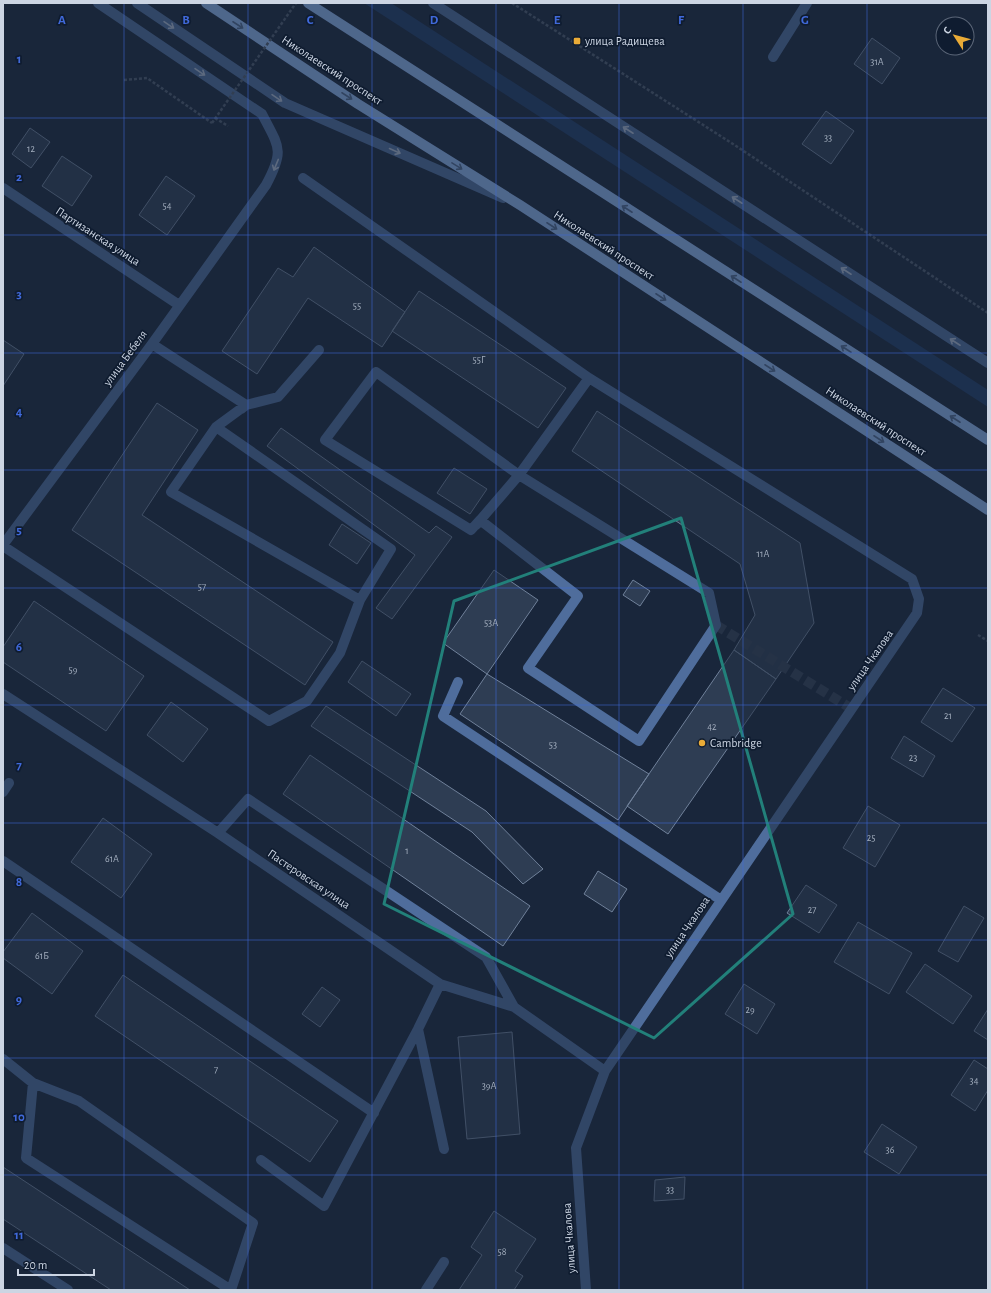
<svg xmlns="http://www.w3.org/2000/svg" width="991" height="1293" font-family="'Alegreya Sans',sans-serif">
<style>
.green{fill:#203c67}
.building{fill:#2e3d53;stroke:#70819a}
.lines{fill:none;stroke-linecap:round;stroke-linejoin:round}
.minor-tunnel{stroke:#344054;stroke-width:10;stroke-dasharray:10 5;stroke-linecap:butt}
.path{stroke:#4f5b6e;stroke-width:2.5;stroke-dasharray:3 2;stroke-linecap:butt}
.minor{stroke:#4f6d9c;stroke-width:10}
.major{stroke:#8fb5ee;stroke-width:10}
.path-bridge{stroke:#4f5b6e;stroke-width:2.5;stroke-dasharray:3 2;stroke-linecap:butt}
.oneway{stroke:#adbbd1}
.oneway2{stroke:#4f688f}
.marked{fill:none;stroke:#22807a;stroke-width:3;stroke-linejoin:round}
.grid{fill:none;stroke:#4069da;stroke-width:1;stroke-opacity:0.55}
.poi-dot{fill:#e9ab37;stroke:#0f1c30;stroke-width:1.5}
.labels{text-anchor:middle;stroke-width:3.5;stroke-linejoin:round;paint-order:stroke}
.number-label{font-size:10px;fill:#a4afbf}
.poi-label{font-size:12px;fill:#ccd5e3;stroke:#0f1c30;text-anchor:start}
.street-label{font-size:12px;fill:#ccd5e3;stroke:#0f1c30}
.grid-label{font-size:13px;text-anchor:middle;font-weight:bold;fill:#4069da;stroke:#0f1c30;stroke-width:3.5;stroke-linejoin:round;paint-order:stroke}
</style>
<rect width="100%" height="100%" fill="#19263b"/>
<!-- green -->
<path class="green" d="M364 3H391L988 390V407Z"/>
<!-- building -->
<path class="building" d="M872 38 900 58 882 84 854 64Z
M826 111 854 131 831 164 802 144Z
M30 128 50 142 31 168 12 154Z
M62 156 92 176 72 206 42 186Z
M166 176 195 196 167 235 139 215Z
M314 247 405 312 382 347 308 298 257 374 222 351 278 268 293 277Z
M419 291 566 388 538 428 392 331Z
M3 340 24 354 3 386Z
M157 403 198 430 142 515 333 642 305 685 72 530Z
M597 411 800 543 814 623 776 679 734 650 755 615 740 564 572 451Z
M281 428 429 533 436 526 452 537 392 619 376 608 415 555 267 446Z
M454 468 487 489 470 514 437 493Z
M342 524 371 543 357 564 329 545Z
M494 570 538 600 487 674 443 643Z
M633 580 650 591 640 606 623 595Z
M34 601 144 676 106 731 3 662V647Z
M734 650 776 679 668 834 627 806Z
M362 661 411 694 396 716 348 682Z
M487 674 649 774 618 820 460 714Z
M943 688 975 708 952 742 921 722Z
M171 702 208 729 183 762 147 735Z
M326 706 486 811 543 869 523 884 472 832 311 726Z
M904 736 935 756 923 777 891 758Z
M310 755 530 906 503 946 283 794Z
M868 806 900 825 875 867 843 848Z
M103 818 152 854 121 898 71 862Z
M598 871 627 889 612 912 584 894Z
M806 885 837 905 819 933 787 913Z
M964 906 984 918 958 962 938 951Z
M32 913 83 951 52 994 3 958V952Z
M858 922 912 953 889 994 834 962Z
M925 964 972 996 953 1024 906 992Z
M123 975 338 1121 310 1162 95 1016Z
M744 984 775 1004 757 1034 725 1014Z
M322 987 340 1000 320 1027 302 1014Z
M988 1009V1040L974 1031Z
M512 1032 520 1134 467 1139 458 1037Z
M974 1060 988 1069V1090L975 1111 951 1095Z
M882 1124 917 1147 899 1174 864 1152Z
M3 1167 190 1290H111L3 1219Z
M685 1177 684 1199 654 1201 655 1180Z
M494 1211 536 1239 515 1271 523 1276 514 1290H459L482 1255 471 1247Z"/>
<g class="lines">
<!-- minor-tunnel -->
<path class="minor-tunnel" d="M716 625 852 709"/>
<!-- path -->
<path class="path" d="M512 3 733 144 988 313
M124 80 147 78 212 123
M215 118 228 126
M978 635 988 641"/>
<!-- minor -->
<path class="minor" d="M137 3 285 103 503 198
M433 3 988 363
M773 57 807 3
M303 178 589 378 912 579 919 599 917 613 605 1071 576 1148 586 1290
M3 188 179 305
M152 344 246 405 241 409
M376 372 519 475 709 593 716 625 639 741 528 668 578 596 480 520 471 530 325 440Z
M220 425 216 427 391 549 360 600
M476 525 519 475 589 378
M3 545 152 344 266 185C285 150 279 147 262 114L98 3
M3 546 269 721 307 701 340 653 360 600 171 492 216 427 246 405 278 397 319 350
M458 682 443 716 721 900
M3 694 218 833 440 984 514 1007 605 1071
M3 792 9 783
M218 833 248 799 486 957 514 1007
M3 861 374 1113
M418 1029 444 1149
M3 1059 33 1083 26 1158 231 1290
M33 1083 79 1101 253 1223 231 1290
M261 1160 324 1206 418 1029 440 984
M3 1248 68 1290
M426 1290 444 1262"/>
<!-- major -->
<path class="major" d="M206 3 358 104 520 205 988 510
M308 3 988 440"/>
<!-- path-bridge -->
<path class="path-bridge" d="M212 123 296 3"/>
</g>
<!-- one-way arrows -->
<defs><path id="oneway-shaft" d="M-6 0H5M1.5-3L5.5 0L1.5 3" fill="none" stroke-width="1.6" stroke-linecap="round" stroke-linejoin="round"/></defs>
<g class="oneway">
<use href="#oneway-shaft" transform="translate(169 25) rotate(34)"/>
<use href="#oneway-shaft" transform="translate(200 72) rotate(34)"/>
<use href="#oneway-shaft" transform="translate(277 98) rotate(34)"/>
<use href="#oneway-shaft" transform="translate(628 130) rotate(-147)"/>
<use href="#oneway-shaft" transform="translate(395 151) rotate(24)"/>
<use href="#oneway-shaft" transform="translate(276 165) rotate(112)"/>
<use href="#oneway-shaft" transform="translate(737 200) rotate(-147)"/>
<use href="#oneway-shaft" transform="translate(846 271) rotate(-147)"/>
<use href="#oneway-shaft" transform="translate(955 342) rotate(-147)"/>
</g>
<g class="oneway2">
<use href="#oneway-shaft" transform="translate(238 25) rotate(33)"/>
<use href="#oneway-shaft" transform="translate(347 96) rotate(33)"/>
<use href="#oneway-shaft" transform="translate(457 166) rotate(32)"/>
<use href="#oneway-shaft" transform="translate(627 209) rotate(-147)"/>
<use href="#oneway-shaft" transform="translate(552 226) rotate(33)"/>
<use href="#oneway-shaft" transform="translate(736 279) rotate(-147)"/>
<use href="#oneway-shaft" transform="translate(661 297) rotate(33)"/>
<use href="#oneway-shaft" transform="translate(846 349) rotate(-147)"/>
<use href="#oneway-shaft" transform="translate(770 368) rotate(33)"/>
<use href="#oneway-shaft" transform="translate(955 419) rotate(-147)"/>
<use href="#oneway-shaft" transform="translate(879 439) rotate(33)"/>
</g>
<!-- marked area -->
<path d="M0 0H991V1293H0ZM681 518 793 914 654 1038 384 904 454 601Z" fill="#19263b" fill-opacity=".55" fill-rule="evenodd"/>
<path class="marked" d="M681 518 793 914 654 1038 384 904 454 601Z"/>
<!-- grid -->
<path class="grid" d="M124 3V1290M248 3V1290M372 3V1290M496 3V1290M619 3V1290M743 3V1290M867 3V1290M3 118H988M3 235H988M3 353H988M3 470H988M3 588H988M3 705H988M3 823H988M3 940H988M3 1058H988M3 1175H988"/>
<!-- markers -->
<g class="poi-dot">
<rect x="573" y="37" width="8" height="8" rx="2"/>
<circle cx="702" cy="743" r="4"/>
</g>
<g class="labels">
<!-- number labels -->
<g class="number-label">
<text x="877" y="65">31А</text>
<text x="828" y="141">33</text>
<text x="31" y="152">12</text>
<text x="167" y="209">54</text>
<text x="357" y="309">55</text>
<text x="479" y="363">55Г</text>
<text x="763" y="557">11А</text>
<text x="202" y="590">57</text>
<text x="491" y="626">53А</text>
<text x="73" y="673">59</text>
<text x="948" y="719">21</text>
<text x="712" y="730">42</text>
<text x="553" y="748">53</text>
<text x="913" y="761">23</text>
<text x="871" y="841">25</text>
<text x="407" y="854">1</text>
<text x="112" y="862">61А</text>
<text x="812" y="913">27</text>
<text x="42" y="959">61Б</text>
<text x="750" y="1013">29</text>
<text x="216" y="1073">7</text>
<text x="974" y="1084">34</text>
<text x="489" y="1089">39А</text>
<text x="890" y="1153">36</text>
<text x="670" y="1193">33</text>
<text x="502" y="1255">58</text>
</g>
<!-- poi labels -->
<g class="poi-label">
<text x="585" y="45">улица Радищева</text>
<text x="710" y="747">Cambridge</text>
</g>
<!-- street labels -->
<g class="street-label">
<text transform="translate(332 70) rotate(33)" y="4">Николаевский проспект</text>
<text transform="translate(98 236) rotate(33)" y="4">Партизанская улица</text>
<text transform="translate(604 245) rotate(33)" y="4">Николаевский проспект</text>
<text transform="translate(125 358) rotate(-54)" y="4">улица Бебеля</text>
<text transform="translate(876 421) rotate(33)" y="4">Николаевский проспект</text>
<text transform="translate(870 660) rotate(-55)" y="4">улица Чкалова</text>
<text transform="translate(309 879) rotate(34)" y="4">Пастеровская улица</text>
<text transform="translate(687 927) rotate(-56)" y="4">улица Чкалова</text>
<text transform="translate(569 1238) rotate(-94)" y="4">улица Чкалова</text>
</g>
</g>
<g class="grid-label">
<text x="62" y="24">A</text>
<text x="186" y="24">B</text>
<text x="310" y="24">C</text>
<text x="434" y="24">D</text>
<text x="557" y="24">E</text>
<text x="681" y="24">F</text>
<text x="805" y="24">G</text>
<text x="19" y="63">1</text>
<text x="19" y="181">2</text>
<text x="19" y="298">3</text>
<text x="19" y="416">4</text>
<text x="19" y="534">5</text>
<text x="19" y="651">6</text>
<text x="19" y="769">7</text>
<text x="19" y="886">8</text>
<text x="19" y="1004">9</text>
<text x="19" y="1121">10</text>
<text x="19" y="1239">11</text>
</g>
<!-- border -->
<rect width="991" height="1293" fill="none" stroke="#ccd5e3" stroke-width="8"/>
<!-- north arrow -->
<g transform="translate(955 36) rotate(306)"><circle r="19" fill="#0f1c30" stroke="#5b6678"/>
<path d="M0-3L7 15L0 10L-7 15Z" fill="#e9ab37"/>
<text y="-6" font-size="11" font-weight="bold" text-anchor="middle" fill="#ccd5e3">С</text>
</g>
<!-- scale -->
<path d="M18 1269v6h76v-6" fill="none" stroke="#ccd5e3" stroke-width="2"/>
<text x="24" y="1269" font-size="12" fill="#ccd5e3" stroke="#0f1c30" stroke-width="3" paint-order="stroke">20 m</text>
</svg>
